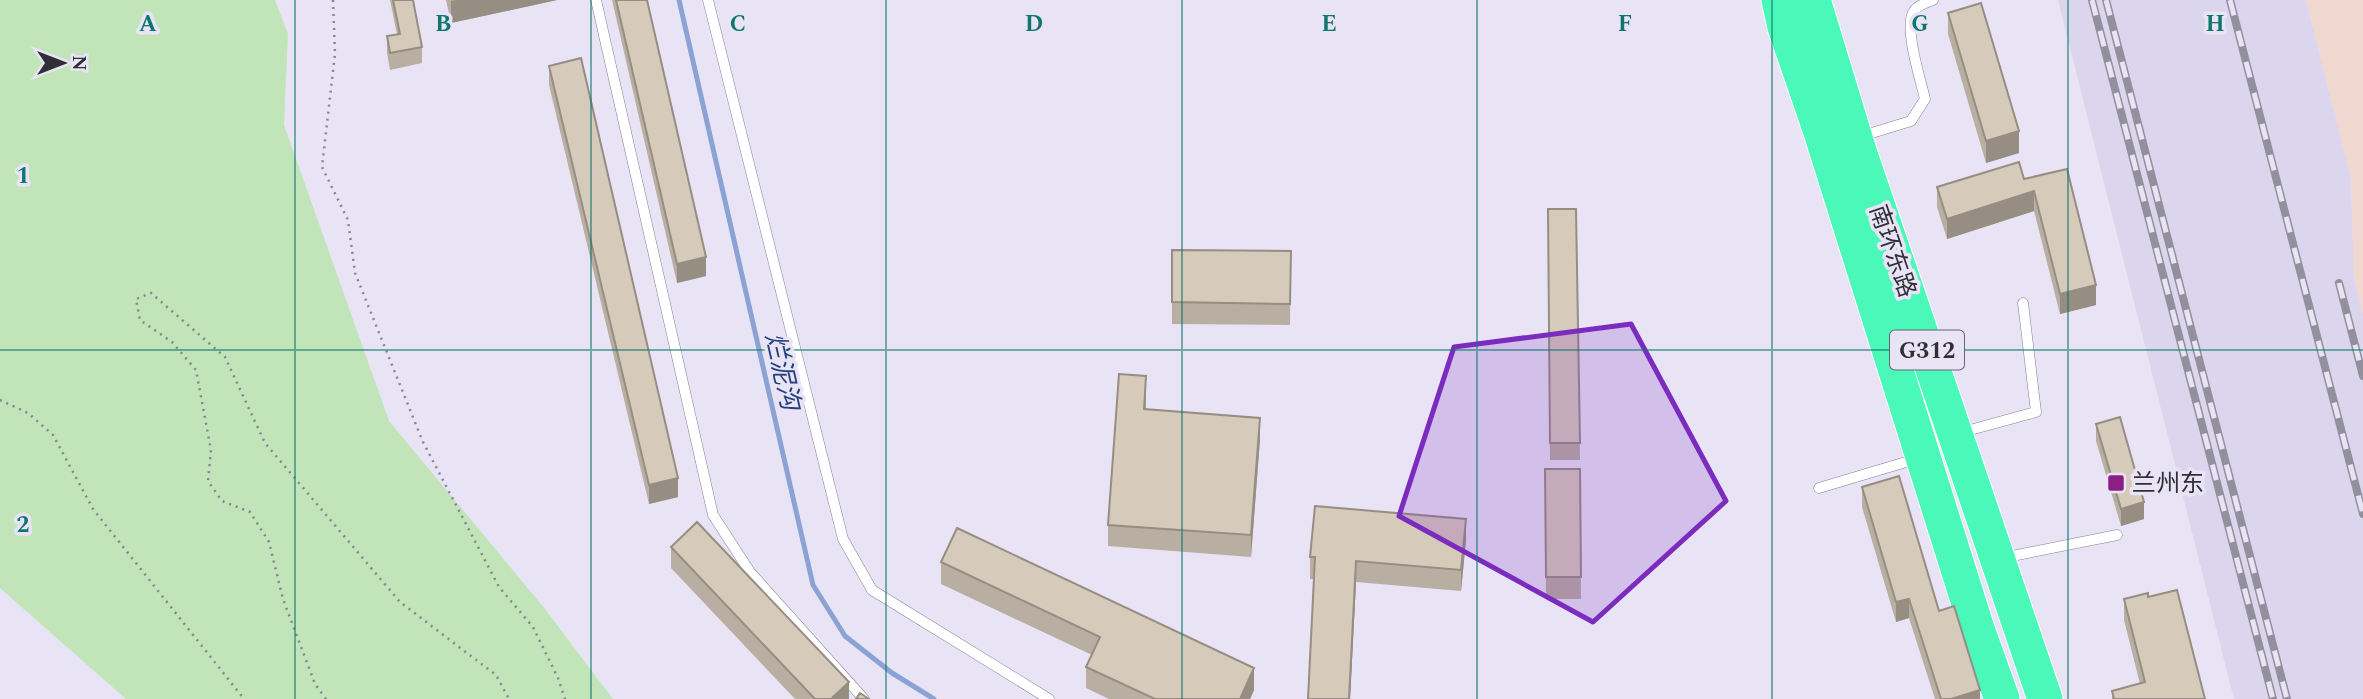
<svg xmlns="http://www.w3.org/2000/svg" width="2363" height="699" font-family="Spectral,'Noto Sans SC',serif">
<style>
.built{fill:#dbd5ed}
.industrial{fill:#f0d7cf}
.green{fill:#c1e4b8}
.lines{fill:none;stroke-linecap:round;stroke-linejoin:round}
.stream{stroke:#8ba3d3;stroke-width:5}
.lane-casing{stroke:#848090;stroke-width:11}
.highway-casing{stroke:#fff;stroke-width:37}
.path{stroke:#878591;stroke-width:2.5;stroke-dasharray:2 5;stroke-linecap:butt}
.lane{stroke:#fff;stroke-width:10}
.highway{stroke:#4af8ba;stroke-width:35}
.rail-casing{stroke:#93909d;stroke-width:8}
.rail{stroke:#e8e4f6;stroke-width:5;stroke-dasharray:16;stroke-linecap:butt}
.wall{fill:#b8aea1}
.shaded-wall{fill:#968d83}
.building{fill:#d6cabb;stroke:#968d83;stroke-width:2}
.marked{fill:#7b2cbf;fill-opacity:0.2;stroke:#7b2cbf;stroke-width:5;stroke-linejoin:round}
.grid{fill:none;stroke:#0f766e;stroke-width:2;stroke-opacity:0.55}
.poi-dot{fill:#8a1f84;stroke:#e8e4f6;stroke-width:2.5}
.labels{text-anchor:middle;stroke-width:7;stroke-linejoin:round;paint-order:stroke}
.shield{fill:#e8e4f6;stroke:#676570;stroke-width:2}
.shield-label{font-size:23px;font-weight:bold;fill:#302f36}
.street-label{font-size:24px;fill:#302f36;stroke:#e8e4f6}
.poi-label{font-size:24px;fill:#302f36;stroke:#e8e4f6;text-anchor:start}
.water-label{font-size:26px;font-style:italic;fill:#25417c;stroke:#e8e4f6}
.grid-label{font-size:23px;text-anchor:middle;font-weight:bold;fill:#0f766e;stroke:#e8e4f6;stroke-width:7;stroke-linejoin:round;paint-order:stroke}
</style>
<rect width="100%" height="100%" fill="#e8e4f6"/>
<!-- built -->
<path class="built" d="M2058 0H2306L2351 179 2354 279 2363 314V699H2234Z"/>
<!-- industrial -->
<path class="industrial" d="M2306 0H2363V314L2354 279 2351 179Z"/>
<!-- green -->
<path class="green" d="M0 0H275L288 34 284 125 389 421 545 609 613 699H126L0 588Z"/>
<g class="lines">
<!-- stream -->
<path class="stream" d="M679 0 813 585 845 636 892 673 934 699"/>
<defs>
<path id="lane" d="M596 0 713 515 750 572 864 699
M708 0 843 539 872 590 1049 699
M1862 136 1911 121 1925 99C1921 81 1903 26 1914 11 1918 5 1927 2 1933 0
M1959 433 2036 412 2023 303
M1819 488 1916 459
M2002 558 2117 535"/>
<path id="highway" d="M1779 0 1785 27 1821 132 1977 629 2002 699
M1813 0 1859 151 2045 699"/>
</defs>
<!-- lane casing -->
<use href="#lane" class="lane-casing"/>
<!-- highway casing -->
<use href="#highway" class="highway-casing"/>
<!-- path -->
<path class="path" d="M333 0 335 54 322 167 348 220 355 273 423 442 499 587 533 627 558 678 565 699
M0 400 28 413 53 435 93 509 244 699
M326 699 315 684 283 599 269 542 250 512 222 501 208 481 211 450 196 370 172 342 140 320 136 299 151 293 225 357 265 443 400 602 496 675 509 699"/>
<!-- lane -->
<use href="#lane" class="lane"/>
<!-- highway -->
<use href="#highway" class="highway"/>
<defs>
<path id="rail" d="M2092 0 2273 699
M2106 0 2287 699
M2230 0 2363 514
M2339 283 2363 376"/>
</defs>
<!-- rail casing -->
<use href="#rail" class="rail-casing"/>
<!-- rail -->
<use href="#rail" class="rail"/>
</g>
<!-- wall -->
<path class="wall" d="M390 0H413L422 47V63L390 70 387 53V36L397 34Z
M446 0H557L451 23Z
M612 0H647L706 276 677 283Z
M1948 13 2019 153 1986 163 1948 34Z
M549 66 678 497 649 504 549 85Z
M2067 169 2096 305 2060 314 2034 211 1947 239 1937 207V187L2024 179Z
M1548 209H1576L1580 460H1550Z
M1172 250 1291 251 1290 325 1172 324Z
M1146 398V410L1260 439 1251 557 1108 546V525Z
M2096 424 2144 519 2121 526 2096 441Z
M1545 469H1580L1581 599H1546Z
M1862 487 1939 611 1980 699H1935L1909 618 1896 622 1862 507Z
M1466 540 1461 591 1356 582 1350 699H1308L1314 579H1310V557Z
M671 547 849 699H795L671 568Z
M941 562 1254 690 1250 699H1109L1086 688V667L1092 655 941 584Z
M2148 597 2205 699H2112V691L2140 684 2124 620V599Z"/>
<!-- shaded-wall -->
<path class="shaded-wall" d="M456 0H557L451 23V1Z
M2019 131V153L1986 163V141Z
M2034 191V211L1947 239V219Z
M706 257V276L677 283V264Z
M2096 285V305L2060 314V294Z
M1146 376V398L1144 431V409Z
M1260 418V439L1251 557V535Z
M678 478V497L649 504V485Z
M2144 502V519L2121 526V509Z
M1466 519V540L1461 591V570Z
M1356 561V582L1350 699H1349Z
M1909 599V618L1896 622V602Z
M1254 668V690L1250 699H1240Z
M849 682V699H831Z
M1980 690V699H1951Z"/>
<!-- building -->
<path class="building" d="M393 0H413L422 47 390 53 387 36 400 34Z
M616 0H647L706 257 677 264Z
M1981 3 2019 131 1986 141 1948 13Z
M581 58 678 478 649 485 549 66Z
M2019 162 2024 179 2067 169 2096 285 2060 294 2034 191 1947 219 1937 187Z
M1548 209H1576L1580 443H1550Z
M1172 250 1291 251 1290 304 1172 302Z
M1119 374 1146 376 1144 409 1260 418 1251 535 1108 525Z
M2120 417 2144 502 2121 509 2096 424Z
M1545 469H1580L1581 577H1546Z
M1899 476 1939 611 1954 606 1980 690 1951 699H1941L1909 599 1896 602 1862 487Z
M1315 506 1466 519 1461 570 1356 561 1349 699H1308L1315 557H1310Z
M697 522 849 682 831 699H815L671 547Z
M957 528 1254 668 1240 699H1155L1086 667 1100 637 941 562Z
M2177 590 2205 699H2114L2112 691 2145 682 2124 599 2148 593V597Z
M860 693 869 699H856Z"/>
<!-- marked area -->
<path class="marked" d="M1631 324 1726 501 1593 622 1399 516 1454 347Z"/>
<!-- grid -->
<path class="grid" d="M295 0V699M591 0V699M886 0V699M1182 0V699M1477 0V699M1772 0V699M2068 0V699M0 350H2363"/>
<!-- markers -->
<rect class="poi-dot" x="2107" y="474" width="18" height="18" rx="3.5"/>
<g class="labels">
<!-- shield labels -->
<rect class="shield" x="1890" y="330.5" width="74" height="39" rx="5"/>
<g class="shield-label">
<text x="1927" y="358">G312</text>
</g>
<!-- street labels -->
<g class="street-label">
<text transform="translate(1893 251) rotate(71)" y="8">南环东路</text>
</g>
<!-- poi labels -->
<g class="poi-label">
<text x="2132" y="491">兰州东</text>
</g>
<!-- water labels -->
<g class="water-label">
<text transform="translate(783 371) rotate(77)" y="9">烂泥沟</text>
</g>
</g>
<g class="grid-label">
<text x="148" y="31">A</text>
<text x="443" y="31">B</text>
<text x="738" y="31">C</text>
<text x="1034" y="31">D</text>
<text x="1329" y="31">E</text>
<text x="1625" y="31">F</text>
<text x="1920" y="31">G</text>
<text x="2215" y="31">H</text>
<text x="23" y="183">1</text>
<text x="23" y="532">2</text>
</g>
<!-- north arrow -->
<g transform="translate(63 63) rotate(90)" stroke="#e8e4f6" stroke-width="5" paint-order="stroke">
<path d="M0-5L12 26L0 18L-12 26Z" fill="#302f36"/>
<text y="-10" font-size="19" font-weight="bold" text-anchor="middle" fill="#302f36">N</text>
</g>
</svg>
